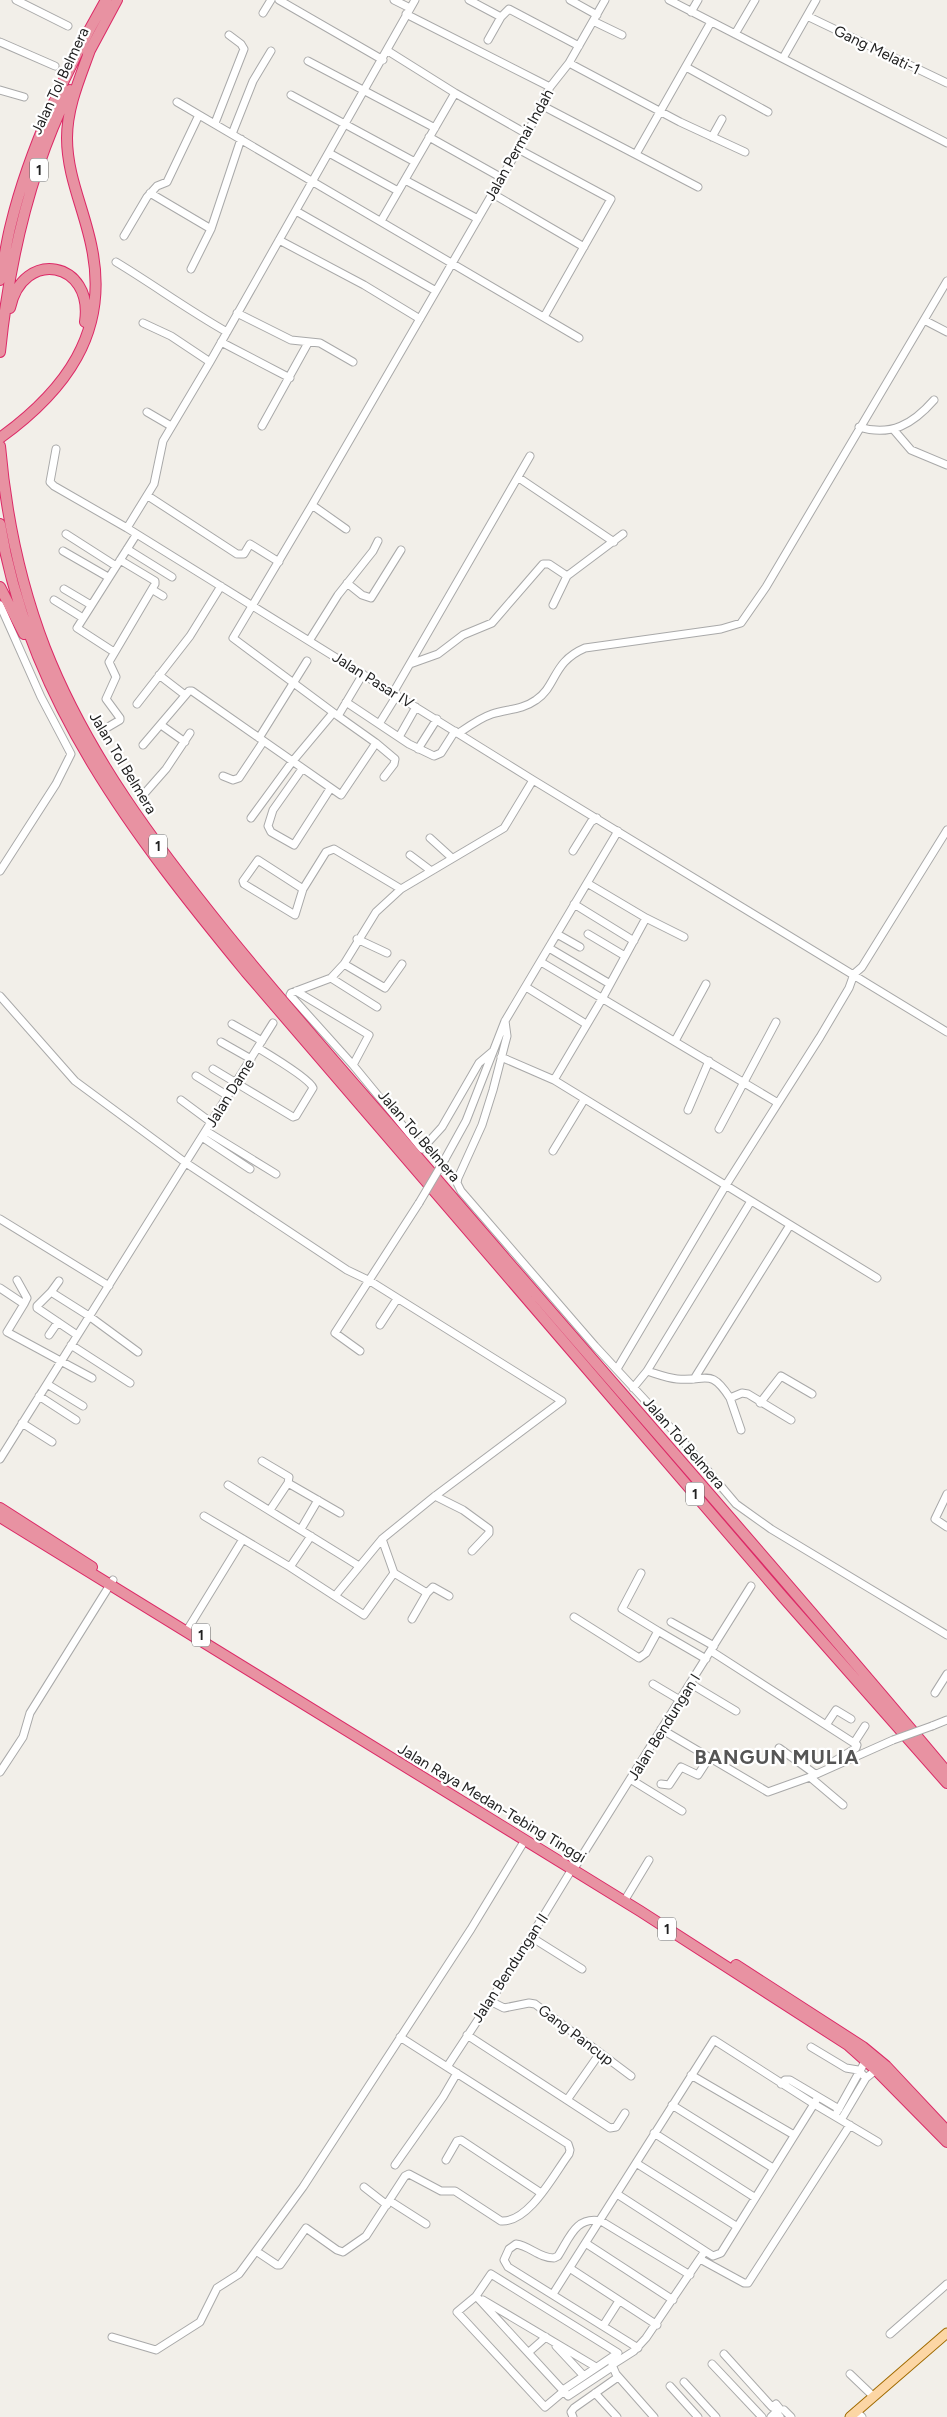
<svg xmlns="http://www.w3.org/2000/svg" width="947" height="2417" font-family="Figtree,sans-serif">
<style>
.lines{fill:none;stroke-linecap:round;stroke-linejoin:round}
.minor-casing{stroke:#a9a9a9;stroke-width:9}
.major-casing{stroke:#a06b00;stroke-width:11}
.highway-casing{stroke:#dc2a67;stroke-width:12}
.minor{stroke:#fff;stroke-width:7}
.major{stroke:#fcd6a4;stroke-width:9}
.highway{stroke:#e892a2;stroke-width:10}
.minor-bridge-casing{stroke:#a9a9a9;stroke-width:9;stroke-linecap:butt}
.minor-bridge{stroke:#fff;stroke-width:7}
.labels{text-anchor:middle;stroke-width:4.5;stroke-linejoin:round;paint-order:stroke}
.shield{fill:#fff;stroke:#646464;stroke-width:1}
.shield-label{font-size:14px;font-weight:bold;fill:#222}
.street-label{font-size:15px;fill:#222;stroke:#fff}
.district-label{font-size:20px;font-weight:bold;letter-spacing:1px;fill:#555;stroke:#fff}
</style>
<rect width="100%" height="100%" fill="#f2efe9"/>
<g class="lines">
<defs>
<path id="minor" d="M16 0 68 26
M279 0 383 60
M394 0 410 8
M469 0 501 17
M570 0 597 15
M669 0 947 143
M691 12 698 0
M263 13 271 0
M406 14 550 87
M807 16 947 83
M593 21 622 35
M735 34 755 0
M488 40 501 17 509 9 579 46
M0 42 55 66
M388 51 455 93 527 134
M783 58 816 0
M308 61 435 128
M569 63 680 122 745 152
M686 67 768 112
M0 90 24 97
M291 95 415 162
M177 102 579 338
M541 105 698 187
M215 123 244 49 241 44 229 35
M232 134 253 81 271 51
M429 137 502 178
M712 137 722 119
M518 149 611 199 544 317
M329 153 398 191
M636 154 711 22
M405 180 478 219
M150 193 211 229
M493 194 584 247
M296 211 436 291
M381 221 455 93
M124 236 147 197 157 186 167 182 199 115
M279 240 364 285 420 319
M116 262C154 285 188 310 227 332
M191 269 211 229 241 139
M237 313 291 340 320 343 353 362
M924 320 947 332
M143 323 171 336 210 362
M221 342 290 378
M147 412 171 426
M262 426 308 343
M859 427C891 437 913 424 934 400
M893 429 911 450 947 465
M56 449 50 482 54 486 127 528 533 780 947 1032
M519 478 614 542
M148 496 237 554H244L250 544 279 562
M312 505 233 638 338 716
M127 528 154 484 163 441 210 362 415 0
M346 529 312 505 527 134 550 87 569 63 605 0
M66 534 116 566
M127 549 172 577
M63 551 108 577
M347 583 362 595 371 598 401 550
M64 589 91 605
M153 590 163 596
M54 600 83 618
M0 605 41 697 71 754 56 784 0 871
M553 605 567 576 623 534
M309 641 338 595 373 551 378 541
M114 652 77 628 136 535
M410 664 438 654 463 635 492 623 543 564H549L567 576
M159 675 185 695
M393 693 530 456
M346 702 409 744 434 756 441 753 455 731
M137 704 190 636 221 586
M379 724 397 695
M161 725 185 742
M103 730 120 720V718L106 699 116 677 109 662 155 584V581L120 560
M459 733C469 726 480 718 492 714 507 709 522 710 536 700 557 686 552 662 585 648L721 629 741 623 766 587 947 281
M399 737 416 707
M259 738 307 661
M376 743 395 759 394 764 384 777
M143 745 189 691H192L341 795 376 743 338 716 363 674
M418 749 437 719
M302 769 273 810 268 826 271 832 294 845 330 789
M223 776 233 780 239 778 263 742
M144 794 166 769 190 733
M251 818 292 762 333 713
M430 838 452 858
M573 851 591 822 597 818
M410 855 430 870
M303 889 295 915 244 884 243 881 258 860 303 889 326 852 334 849 401 889 504 828 533 780
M401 889 376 912 344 964 331 978 291 993 290 995 353 1065 422 1149 442 1127 479 1063 492 1052
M574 904 634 941
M646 918 684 937
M557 934 580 947
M588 934 625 956
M357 939 387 953
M549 948 610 984
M541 962 778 1103
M344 964 385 988 402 964
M331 978 377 1007
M526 987 586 1024
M296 991 369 1035 353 1065
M0 996 75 1081 186 1163 347 1270 370 1281 562 1401 435 1496 382 1539 335 1596
M505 1021 507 1036 493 1090 482 1125 458 1178 457 1183 461 1191 595 1346 681 1439 736 1504 771 1529 947 1635
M232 1024 262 1041
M675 1041 706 984
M221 1042 251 1059
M501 1057 554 1080 877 1278
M213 1069 293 1117 296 1116 313 1088C310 1079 268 1054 258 1048
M196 1076 228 1096
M554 1080 602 999 646 918 587 883
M181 1100 212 1123
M688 1110 709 1061
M719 1129 776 1022
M206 1131 276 1174
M202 1137 250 1169
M553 1151 584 1100
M445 1159 466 1121 505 1021 618 831
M0 1219 109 1286
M17 1280 27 1298 24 1304
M0 1288 24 1304 7 1332 92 1378
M51 1292 59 1281
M380 1325 397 1299
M49 1335 58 1322
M77 1335 37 1308V1306L51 1292 89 1316 138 1352
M71 1345 130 1383
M360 1351 335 1333 419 1203
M617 1369 726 1185 820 1037 849 988 854 974 862 967 947 830
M647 1371C657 1374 667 1378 677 1379 707 1382 710 1367 730 1398L742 1393 748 1394 791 1420
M694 1379 790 1225
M47 1384 83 1406
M633 1388 647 1371 751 1201
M39 1396 76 1420
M730 1398 741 1430
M760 1403 781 1376 812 1394
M22 1423 52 1442
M0 1459 273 1023
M262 1461 289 1477 288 1483 270 1510
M288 1483 340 1513
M228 1485 359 1566
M947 1494 935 1519 947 1527
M435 1496 463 1510 489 1529V1533L472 1551
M204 1516 290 1567 311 1536
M301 1529 318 1500
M290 1567 364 1615 394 1573 382 1539
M394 1573 427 1593 433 1587 449 1596
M641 1573 622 1609 658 1631
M574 1617 639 1658 646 1653 658 1631 706 1659
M412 1619 427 1593
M671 1622 714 1646
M189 1627 243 1539
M711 1651 857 1745 856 1748 833 1762
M653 1684 680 1700
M691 1684 736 1711
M935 1693 947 1674
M826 1725 836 1710 851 1719
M932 1726 947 1720
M661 1729 768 1792 810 1777 893 1740
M854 1743 865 1726
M779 1748 815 1774
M0 1772 23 1737 30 1713 113 1580
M810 1777 843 1805
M630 1779 682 1811
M661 1784 669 1785 681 1767 698 1775 709 1758
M575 1867 751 1586
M626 1898 649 1860
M531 1937 582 1969
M490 2001 504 2008 529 2003 535 2004 631 2076
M467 2035 610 2128 616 2127 625 2113
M811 2047 846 2068 858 2070 866 2078
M447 2067 508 1974 572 1869
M691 2075 794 2135
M781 2084 785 2080H790L839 2109
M818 2097 814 2104 878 2142
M567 2100 600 2053
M672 2105 773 2168
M837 2112 866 2060
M841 2120 866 2078 876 2070
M654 2133 754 2197
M446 2160 457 2141 461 2140 541 2193
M636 2163 736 2226
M395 2165 443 2097 457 2073
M364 2187 387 2205
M617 2194 705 2251
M390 2201 426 2224
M587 2244 673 2300
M256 2251 277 2265H280L306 2228 337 2250 343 2252 366 2236 405 2176 409 2174 441 2191H455L501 2221C529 2223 554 2174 569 2154L570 2150 568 2144 400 2037
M700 2259 744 2283H748L850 2125
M571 2269 657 2325
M553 2294 714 2040 814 2104 721 2253 713 2256 705 2251 646 2338 634 2351 612 2365 616 2374 654 2417
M476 2296 491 2274 618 2353 563 2390
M476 2296 568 2396 612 2367
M475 2297 457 2312 545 2407 564 2391
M483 2300 596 2367
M603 2326 619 2301
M890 2334 947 2284
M112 2337 156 2350 200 2322 217 2288 239 2274 303 2187 471 1929 525 1840
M556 2346 583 2375
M638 2348 508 2267 504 2260 509 2249 516 2244C530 2246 539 2258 554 2258L558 2256C570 2237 576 2216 601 2221L690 2275
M529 2352 546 2337
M724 2354 772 2407 776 2404 780 2409 776 2412
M712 2364 762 2417
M850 2374 873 2396
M684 2382 716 2417
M670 2386 698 2417
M595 2393 617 2417
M784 2410 791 2417
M856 2411 862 2417
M573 2417 571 2412 574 2408 618 2377
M771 2417 776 2412 780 2417"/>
<path id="major" d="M850 2417 947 2333"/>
<path id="highway" d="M88 54 117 0
M0 280C4 262 6 243 11 224 29 150 68 66 106 0
M10 308C23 248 94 261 85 322
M0 352C9 263 30 170 70 90
M0 438C65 391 109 333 92 249 85 211 67 177 67 138 67 107 80 78 90 50
M0 446C6 515 20 583 45 648 87 755 156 846 227 934 304 1029 386 1119 465 1212 626 1399 789 1583 947 1772
M0 524C29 701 136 838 246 972L783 1597 947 1783
M0 587 24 634
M0 1508 92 1567
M0 1517 640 1911 848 2045 876 2070 947 2142
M736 1965 863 2047 886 2066 947 2131"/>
</defs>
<!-- minor casing -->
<use href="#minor" class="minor-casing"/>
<!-- major casing -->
<use href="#major" class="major-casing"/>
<!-- highway casing -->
<use href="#highway" class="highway-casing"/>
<!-- minor -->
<use href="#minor" class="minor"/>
<!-- major -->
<use href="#major" class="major"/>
<!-- highway -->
<use href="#highway" class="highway"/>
<defs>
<path id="minor-bridge" d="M419 1203 445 1159
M893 1740 932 1726"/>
</defs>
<!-- minor-bridge casing -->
<use href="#minor-bridge" class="minor-bridge-casing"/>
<!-- minor-bridge -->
<use href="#minor-bridge" class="minor-bridge"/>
</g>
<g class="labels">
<!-- shield labels -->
<g class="shield">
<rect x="30" y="158.5" width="18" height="23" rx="4"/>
<rect x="149" y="834.5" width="18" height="23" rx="4"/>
<rect x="686" y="1482.5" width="18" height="23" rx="4"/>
<rect x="192" y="1623.5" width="18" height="23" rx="4"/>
<rect x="658" y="1917.5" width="18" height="23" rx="4"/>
</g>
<g class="shield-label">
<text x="39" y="175">1</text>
<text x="158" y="851">1</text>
<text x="695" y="1499">1</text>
<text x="201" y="1640">1</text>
<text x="667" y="1934">1</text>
</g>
<!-- street labels -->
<g class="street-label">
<text transform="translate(877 50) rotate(26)" y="5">Gang Melati-1</text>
<text transform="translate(60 81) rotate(-65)" y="5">Jalan Tol Belmera</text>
<text transform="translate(519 145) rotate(-61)" y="5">Jalan Permai Indah</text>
<text transform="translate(373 680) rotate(32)" y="5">Jalan Pasar IV</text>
<text transform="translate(123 763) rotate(59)" y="5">Jalan Tol Belmera</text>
<text transform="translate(230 1093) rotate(-58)" y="5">Jalan Dame</text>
<text transform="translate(419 1136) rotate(49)" y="5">Jalan Tol Belmera</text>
<text transform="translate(684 1443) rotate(49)" y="5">Jalan Tol Belmera</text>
<text transform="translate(664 1727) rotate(-58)" y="5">Jalan Bendungan I</text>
<text transform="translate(492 1803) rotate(31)" y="5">Jalan Raya Medan-Tebing Tinggi</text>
<text transform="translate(510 1968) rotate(-57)" y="5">Jalan Bendungan II</text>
<text transform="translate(576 2035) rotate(37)" y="5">Gang Pancup</text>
</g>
<!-- district labels -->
<g class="district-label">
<text x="777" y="1764">BANGUN MULIA</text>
</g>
</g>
</svg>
